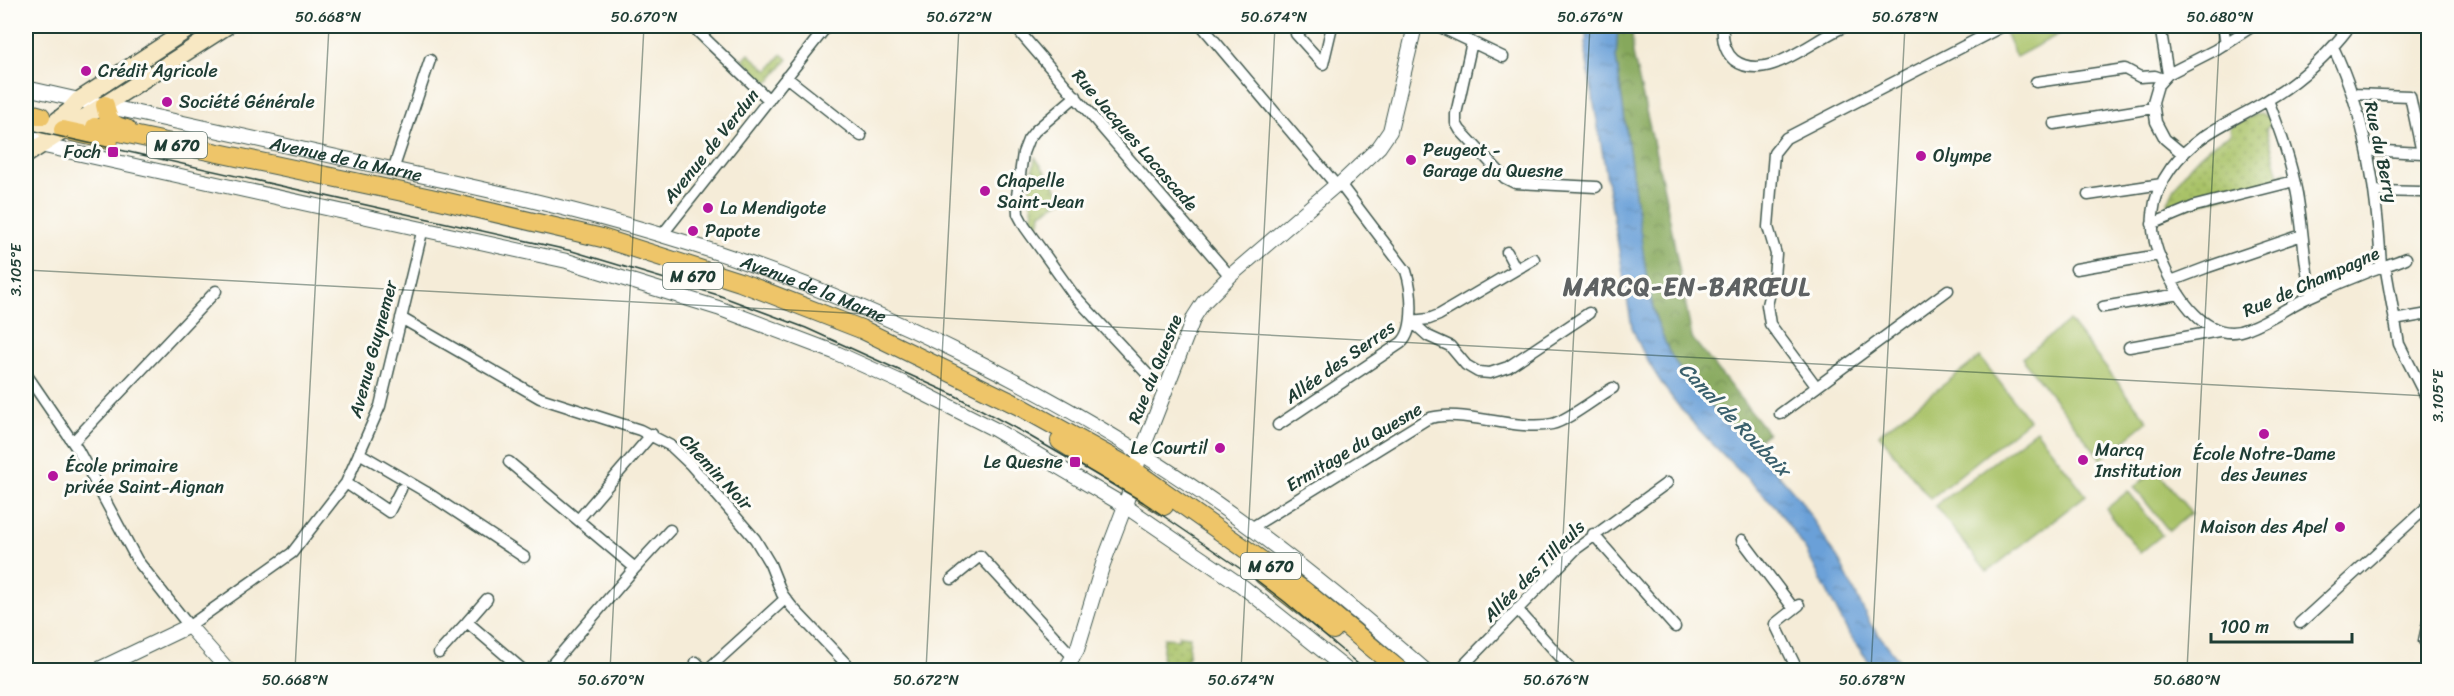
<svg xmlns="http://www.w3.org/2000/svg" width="2454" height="696" font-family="Sriracha,sans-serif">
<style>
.grass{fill:#a9c268;stroke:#64804e;stroke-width:1.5}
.forest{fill:url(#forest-crowns);stroke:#527248;stroke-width:1.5}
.park{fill:url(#park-dots);stroke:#64804e;stroke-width:1.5}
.water{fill:url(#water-ripples);stroke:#456e86;stroke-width:1.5}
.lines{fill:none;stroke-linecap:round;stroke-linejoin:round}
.minor-casing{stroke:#3f574d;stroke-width:13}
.tertiary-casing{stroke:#3f574d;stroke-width:16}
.secondary-casing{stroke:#3f574d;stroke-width:19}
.primary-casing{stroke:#3f574d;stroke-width:20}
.minor{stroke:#fff;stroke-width:10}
.tertiary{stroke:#fff;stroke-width:14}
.secondary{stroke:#f8e8c3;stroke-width:16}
.primary{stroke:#eec569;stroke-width:18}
.tram{stroke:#1f3d34;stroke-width:1.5}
.ticks{fill:none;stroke:#1f3d34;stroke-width:1.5;stroke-opacity:0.45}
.poi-dot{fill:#b5179e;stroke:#fdfcf7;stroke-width:2}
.labels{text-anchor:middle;stroke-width:6;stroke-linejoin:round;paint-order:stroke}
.shield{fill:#fdfcf7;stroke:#62766e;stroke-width:1.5}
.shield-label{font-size:16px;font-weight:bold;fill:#1f3d34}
.poi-label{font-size:18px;fill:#1f3d34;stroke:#fdfcf7;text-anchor:start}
.street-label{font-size:18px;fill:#1f3d34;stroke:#fdfcf7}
.water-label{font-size:20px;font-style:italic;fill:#3a606d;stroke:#fdfcf7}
.district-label{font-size:24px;font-weight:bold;letter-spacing:1.5px;fill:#5e6263;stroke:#fdfcf7}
.neatline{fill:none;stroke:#1f3d34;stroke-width:2}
.ticks-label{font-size:15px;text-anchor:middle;fill:#1f3d34}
</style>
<defs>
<pattern id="forest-crowns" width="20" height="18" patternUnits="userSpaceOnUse" patternTransform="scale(1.5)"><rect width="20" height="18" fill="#86a85c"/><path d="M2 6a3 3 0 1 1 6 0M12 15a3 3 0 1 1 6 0" fill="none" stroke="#6d8a4d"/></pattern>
<pattern id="park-dots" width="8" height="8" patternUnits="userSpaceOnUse" patternTransform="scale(1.5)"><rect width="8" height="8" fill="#a9c268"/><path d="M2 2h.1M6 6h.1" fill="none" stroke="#899f56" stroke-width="1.8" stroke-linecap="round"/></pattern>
<pattern id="water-ripples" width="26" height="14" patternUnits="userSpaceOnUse" patternTransform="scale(1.5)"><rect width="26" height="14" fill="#6ba0d8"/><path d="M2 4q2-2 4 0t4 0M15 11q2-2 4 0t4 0" fill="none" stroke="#5784b0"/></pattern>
</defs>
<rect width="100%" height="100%" fill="#fdfcf7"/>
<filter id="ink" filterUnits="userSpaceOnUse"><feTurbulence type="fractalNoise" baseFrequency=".0167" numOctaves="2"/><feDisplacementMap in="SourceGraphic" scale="12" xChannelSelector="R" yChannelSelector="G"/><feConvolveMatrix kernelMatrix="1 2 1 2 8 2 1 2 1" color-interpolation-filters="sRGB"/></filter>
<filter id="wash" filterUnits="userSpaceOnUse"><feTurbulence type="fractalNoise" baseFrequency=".008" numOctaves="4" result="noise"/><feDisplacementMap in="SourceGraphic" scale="24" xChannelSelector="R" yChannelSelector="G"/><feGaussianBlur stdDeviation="1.35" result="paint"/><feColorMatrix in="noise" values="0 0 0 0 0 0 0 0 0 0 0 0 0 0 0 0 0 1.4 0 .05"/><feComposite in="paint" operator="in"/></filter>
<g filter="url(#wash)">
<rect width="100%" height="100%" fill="#f5ecd8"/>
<!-- grass -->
<path class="grass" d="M2012 26H2074L2016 57 2004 30Z
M2069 321 2148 421 2101 459 2022 358Z
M1980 357 2029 420 1930 499 1879 434Z
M2036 430 2086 495 1987 572 1935 506Z
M2156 469 2191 513 2169 531 2134 487Z
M2128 491 2162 535 2140 553 2106 509Z"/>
<!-- forest -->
<path class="forest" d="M1618 26H1632L1633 54 1665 194 1692 338 1768 433 1751 446C1721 417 1687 388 1668 349 1646 304 1643 252 1636 202 1630 154 1623 105 1616 57Z"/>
<!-- park -->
<path class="park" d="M749 54 768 71 782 54 788 59 770 81H765L743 60Z
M2262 114 2269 117 2272 123 2266 128 2279 175 2285 172 2286 178 2158 216 2157 214 2164 213C2176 178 2198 150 2231 134L2230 127 2254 115Z
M1035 157 1064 199 1041 213 1040 223 1035 226 1028 221 1033 213 1029 194Z
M1179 635 1190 636 1187 670H1161L1164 638 1178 639Z"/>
<!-- water -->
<path class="water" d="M1586 26H1618L1616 57 1646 273 1654 314 1668 350 1683 375 1707 403 1780 476 1799 498 1840 562 1871 625 1907 670H1876L1873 667 1850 636 1804 547 1776 507C1722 452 1660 402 1632 327L1586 56Z"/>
</g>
<g filter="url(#ink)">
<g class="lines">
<defs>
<path id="minor" d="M692 26 769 100
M1016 26 1022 35 1230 276
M1202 26 1336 185
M1306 26 1296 34 1323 64 1332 26
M1438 26 1503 57
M1723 26C1722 38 1724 51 1734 60 1767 85 1815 37 1846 26
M2160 26 2168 74
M2223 26 2226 44
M2350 26C2327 56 2299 82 2266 101 2230 123 2198 132 2171 168 2150 197 2147 230 2162 262 2176 294 2206 347 2249 328 2270 320 2289 306 2309 297 2330 287 2351 278 2372 270 2383 266 2395 263 2406 258
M1472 42 1456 114V123L1460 130 1505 178 1515 183 1596 187
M2333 47C2366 116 2377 191 2381 267
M786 77 861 136
M2036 82 2125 69 2140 77 2155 76 2163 79
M2352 94 2410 96 2422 153 2367 150
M1076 96 1035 131 1028 140 1023 153 1017 196 1018 214 1025 227 1073 294 1150 377 1164 390
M2268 100C2280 131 2291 161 2297 194 2303 228 2304 262 2311 296
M2054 124 2153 108
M2183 154 2165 139 2156 122 2153 102 2158 85 2168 74 2215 50 2253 26
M393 170 430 60
M2375 191 2421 192
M2088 195 2162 184
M2152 224 2195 206 2294 181
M662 235 827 26
M1507 252 1516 269
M2385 265 2399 344 2428 401
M2076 269 2159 255
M2171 281 2208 267 2302 235
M2103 307 2179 294
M401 318 540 398 640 430 671 446 690 464 755 539 770 564 782 594 792 607 852 670
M2394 320 2428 314
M1411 321 1428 336 1450 346 1466 365 1478 372 1490 373 1508 367 1589 313
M1411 321 1429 319 1439 315 1534 259
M2129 347 2219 331
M26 374 78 450 137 560 189 626 292 553 346 483 380 406 423 228
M1816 386 1770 324 1767 305 1774 276 1776 254 1768 227 1774 153 1786 138 2003 26
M1780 414 1948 290
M1278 425 1401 343C1416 330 1412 289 1406 271L1340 184
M73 442 216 291
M359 453 426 492 524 557
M509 462 578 520 652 434
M346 483 389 512 401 489
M578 520 635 568 670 530
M1251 528 1427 419C1459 407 1516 432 1552 424 1567 421 1597 397 1613 388
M1593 534 1675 627
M1742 540 1794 609
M952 579 980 556 1074 658
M1517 609 1572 670
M467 622 487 599
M2300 623 2428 506
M2424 641 2428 622
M439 653 467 622 523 670
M696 662 704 670
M547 670 635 568
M707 670 785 599
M1459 670 1576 549 1667 483
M1791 670 1796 667 1775 624 1799 605"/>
<g id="tertiary">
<path id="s1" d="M26 88C149 116 272 143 396 170 484 189 572 208 658 234 863 294 1080 402 1251 528 1312 573 1369 621 1425 670"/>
<path d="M34 138 40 145 567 261 718 308 834 352 903 383 994 429 1125 506 1242 586 1347 670"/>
<path d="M97 670 189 626 228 670"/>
<path d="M1065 670 1077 650 1103 564 1125 506 1141 453 1194 317 1203 303 1230 276 1336 185 1340 184 1379 147 1390 131 1415 26"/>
</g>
<path id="secondary" d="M26 122 56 129
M45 130 69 111 79 100 193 26
M26 155 227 26"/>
<path id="primary" d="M105 105C108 120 111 126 127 129
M26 112 41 116
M95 127 431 198 602 238 740 282 861 329 1019 406 1129 467 1302 589 1399 670
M63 130 109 140
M1060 441 1164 506
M1263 575 1333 630"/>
</defs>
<!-- minor casing -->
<use href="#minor" class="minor-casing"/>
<!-- tertiary casing -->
<use href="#tertiary" class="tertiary-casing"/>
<!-- secondary casing -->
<use href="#secondary" class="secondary-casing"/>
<!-- primary casing -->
<use href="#primary" class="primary-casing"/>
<!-- minor -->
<use href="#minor" class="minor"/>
<!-- tertiary -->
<use href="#tertiary" class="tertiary"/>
<!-- secondary -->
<use href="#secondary" class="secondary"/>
<!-- primary -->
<use href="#primary" class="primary"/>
<!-- tram -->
<path class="tram" d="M26 129 572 251 718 295 806 328 954 395 1026 434 1143 502 1251 576 1285 602 1365 670"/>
</g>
</g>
<!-- ticks -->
<path class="ticks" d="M26 270 2428 396M295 670 329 26M610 670 644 26M926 670 959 26M1241 670 1275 26M1556 670 1590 26M1871 670 1905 26M2187 670 2220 26"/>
<!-- markers -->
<g class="poi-dot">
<circle cx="86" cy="71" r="6"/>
<circle cx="167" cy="102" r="6"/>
<rect x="107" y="146" width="12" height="12" rx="3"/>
<circle cx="1921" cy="156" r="6"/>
<circle cx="1411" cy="160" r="6"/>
<circle cx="985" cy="191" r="6"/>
<circle cx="708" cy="208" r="6"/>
<circle cx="693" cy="231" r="6"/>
<circle cx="2264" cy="434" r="6"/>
<circle cx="1220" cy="448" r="6"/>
<circle cx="2083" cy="460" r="6"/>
<rect x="1069" y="456" width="12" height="12" rx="3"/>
<circle cx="53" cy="476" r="6"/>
<circle cx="2340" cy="527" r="6"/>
</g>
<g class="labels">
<!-- shield labels -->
<g class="shield">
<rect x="147" y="132" width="60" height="26" rx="4.5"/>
<rect x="663" y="263" width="60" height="26" rx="4.5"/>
<rect x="1241" y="553" width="60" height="26" rx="4.5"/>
</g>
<g class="shield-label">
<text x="177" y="151">M 670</text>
<text x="693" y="282">M 670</text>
<text x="1271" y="572">M 670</text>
</g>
<!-- poi labels -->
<g class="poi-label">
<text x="98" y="77">Crédit Agricole</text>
<text x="179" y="108">Société Générale</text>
<text x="1423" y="156">Peugeot -<tspan x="1423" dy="21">Garage du Quesne</tspan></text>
<text x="101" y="158" text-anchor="end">Foch</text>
<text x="1933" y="162">Olympe</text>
<text x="997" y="187">Chapelle<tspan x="997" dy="21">Saint-Jean</tspan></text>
<text x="720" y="214">La Mendigote</text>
<text x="705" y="237">Papote</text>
<text x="1208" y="454" text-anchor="end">Le Courtil</text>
<text x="2095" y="456">Marcq<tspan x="2095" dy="21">Institution</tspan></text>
<text x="2264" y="460" text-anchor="middle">École Notre-Dame<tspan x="2264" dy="21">des Jeunes</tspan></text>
<text x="1063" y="468" text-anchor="end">Le Quesne</text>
<text x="65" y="472">École primaire<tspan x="65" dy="21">privée Saint-Aignan</tspan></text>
<text x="2328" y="533" text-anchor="end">Maison des Apel</text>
</g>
<!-- street labels -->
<g class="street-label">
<text transform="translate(1135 140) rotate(49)" y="6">Rue Jacques Lacascade</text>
<text transform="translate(711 146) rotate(-51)" y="6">Avenue de Verdun</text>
<text transform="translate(2381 152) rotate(78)" y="6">Rue du Berry</text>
<text dy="6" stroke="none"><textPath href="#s1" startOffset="328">Avenue de la Marne</textPath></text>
<text transform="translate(2311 282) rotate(-24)" y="6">Rue de Champagne</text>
<text dy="6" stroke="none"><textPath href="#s1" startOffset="814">Avenue de la Marne</textPath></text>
<text transform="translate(373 349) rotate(-75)" y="6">Avenue Guynemer</text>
<text transform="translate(1340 362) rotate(-35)" y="6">Allée des Serres</text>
<text transform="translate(1155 369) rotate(-68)" y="6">Rue du Quesne</text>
<text transform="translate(1354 447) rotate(-31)" y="6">Ermitage du Quesne</text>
<text transform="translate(716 472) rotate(47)" y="6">Chemin Noir</text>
<text transform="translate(1534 571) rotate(-45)" y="6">Allée des Tilleuls</text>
</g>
<!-- water labels -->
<g class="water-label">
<text transform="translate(1735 419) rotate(46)" y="7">Canal de Roubaix</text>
</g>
<!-- district labels -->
<g class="district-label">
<text x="1687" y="295">MARCQ-EN-BARŒUL</text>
</g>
</g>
<!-- margin -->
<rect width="2454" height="696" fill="none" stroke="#fdfcf7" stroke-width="66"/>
<!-- scale -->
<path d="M2211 633v9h141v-9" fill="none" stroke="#1f3d34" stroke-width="3"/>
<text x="2220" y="633" font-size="18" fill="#1f3d34" stroke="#fdfcf7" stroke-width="4.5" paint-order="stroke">100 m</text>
<rect x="33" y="33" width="2388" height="630" class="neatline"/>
<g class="ticks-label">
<text x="328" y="22">50.668°N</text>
<text x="644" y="22">50.670°N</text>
<text x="959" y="22">50.672°N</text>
<text x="1274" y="22">50.674°N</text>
<text x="1590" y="22">50.676°N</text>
<text x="1905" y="22">50.678°N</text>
<text x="2220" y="22">50.680°N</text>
<text transform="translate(16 270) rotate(-90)" y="5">3.105°E</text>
<text transform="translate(2438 396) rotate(-90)" y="5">3.105°E</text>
<text x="295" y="685">50.668°N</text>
<text x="611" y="685">50.670°N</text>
<text x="926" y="685">50.672°N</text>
<text x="1241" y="685">50.674°N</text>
<text x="1556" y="685">50.676°N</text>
<text x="1872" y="685">50.678°N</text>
<text x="2187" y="685">50.680°N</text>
</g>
</svg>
